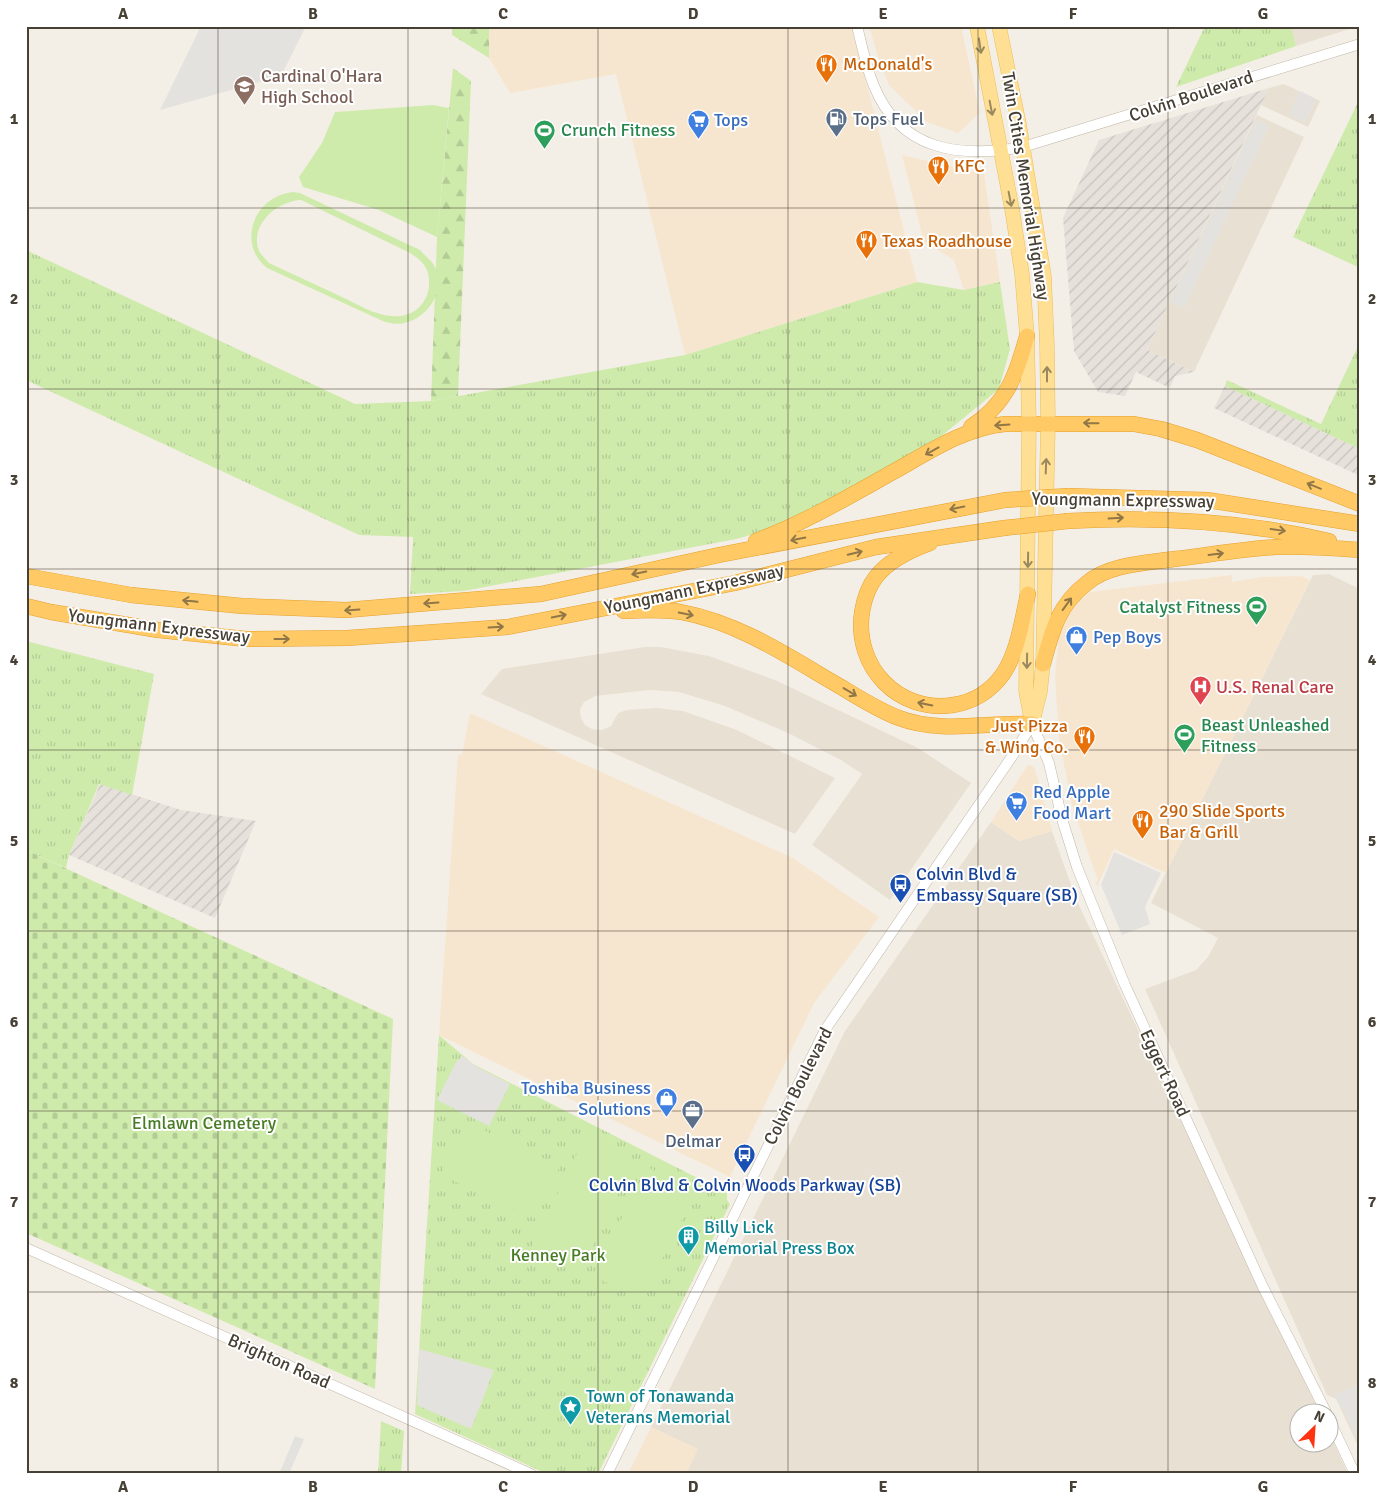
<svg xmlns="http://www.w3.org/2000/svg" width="1386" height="1500" font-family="Signika,sans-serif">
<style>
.residential{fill:#e8e1d3}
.commercial{fill:#f7e6cf}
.industrial{fill:url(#industrial-furrows)}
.grass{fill:url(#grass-tufts)}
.forest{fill:url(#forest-firs)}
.cemetery{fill:url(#cemetery-stones)}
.pitch{fill:#cfebac;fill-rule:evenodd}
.parking{fill:#e4e2de}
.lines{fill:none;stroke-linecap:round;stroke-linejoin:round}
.tertiary-casing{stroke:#c0b7a8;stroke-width:11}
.primary-casing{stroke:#eabe5d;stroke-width:15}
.motorway-casing{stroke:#e6a02d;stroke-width:16}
.tertiary{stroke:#fff;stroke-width:10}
.primary{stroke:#ffdf93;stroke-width:14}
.motorway{stroke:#ffca65;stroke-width:15}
.motorway-bridge-casing{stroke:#e6a02d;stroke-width:16;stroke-linecap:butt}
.motorway-bridge{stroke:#ffca65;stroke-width:15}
.oneway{stroke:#9a885f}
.oneway2{stroke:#917748}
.grid{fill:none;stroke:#474035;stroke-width:1;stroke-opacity:0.55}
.labels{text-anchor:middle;stroke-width:4;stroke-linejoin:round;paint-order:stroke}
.food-label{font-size:18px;fill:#c56008;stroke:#fff;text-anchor:start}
.education-label{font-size:18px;fill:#785e54;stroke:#fff;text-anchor:start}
.street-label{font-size:18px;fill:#474035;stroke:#fff}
.service-label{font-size:18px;fill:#4e5e75;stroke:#fff;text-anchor:start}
.shop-label{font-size:18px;fill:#366cbe;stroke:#fff;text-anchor:start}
.leisure-label{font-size:18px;fill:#27864d;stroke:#fff;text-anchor:start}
.health-label{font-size:18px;fill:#be3a42;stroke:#fff;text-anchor:start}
.transit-label{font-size:18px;fill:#164399;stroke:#fff;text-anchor:start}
.park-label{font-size:18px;fill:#477c24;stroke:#fff}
.culture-label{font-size:18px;fill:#0d838f;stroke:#fff;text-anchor:start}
.neatline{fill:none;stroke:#474035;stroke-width:2}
.grid-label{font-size:16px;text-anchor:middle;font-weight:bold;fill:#474035}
</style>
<defs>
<pattern id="industrial-furrows" width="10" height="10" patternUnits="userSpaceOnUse" patternTransform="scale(1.25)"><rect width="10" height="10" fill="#e6e1db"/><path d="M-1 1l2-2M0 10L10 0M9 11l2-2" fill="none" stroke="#c7c2bd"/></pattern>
<pattern id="grass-tufts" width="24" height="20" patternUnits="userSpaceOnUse" patternTransform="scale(1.25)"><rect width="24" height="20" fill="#cfebac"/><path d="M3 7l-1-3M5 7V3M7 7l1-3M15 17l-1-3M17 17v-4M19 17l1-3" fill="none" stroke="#b3cb95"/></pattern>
<pattern id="forest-firs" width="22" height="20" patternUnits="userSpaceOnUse" patternTransform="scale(1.25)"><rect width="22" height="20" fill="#cfebac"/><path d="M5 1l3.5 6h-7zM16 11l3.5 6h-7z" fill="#b3cb95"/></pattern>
<pattern id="cemetery-stones" width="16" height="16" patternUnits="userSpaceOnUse" patternTransform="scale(1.25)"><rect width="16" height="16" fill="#cfebac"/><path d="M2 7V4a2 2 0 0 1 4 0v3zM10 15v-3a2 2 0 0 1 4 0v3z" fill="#b3cb95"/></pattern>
</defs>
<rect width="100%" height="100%" fill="#f4efe6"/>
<!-- residential -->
<path class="residential" d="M1291 26H1359L1296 46Z
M1284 84 1320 101 1308 127 1261 105 1269 88Z
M1257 115 1304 137 1194 372 1147 350Z
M1329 574 1360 589V1450L1336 1399 1327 1395 1145 989 1196 970 1208 957 1218 938 1151 903 1313 575Z
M645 647H661L709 656 775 680 918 748 971 783 890 900 812 845 862 774 841 760 788 733 725 706 679 692 650 690 595 696 584 702 580 710 581 718 585 725 592 729 602 730 611 726 618 713 627 710 657 708 683 711 737 730 835 778 795 834 481 694 502 669Z
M991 822 1019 841 1052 831 1076 899 1319 1412H1298V1442H1328L1329 1432 1348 1474H686L697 1449 651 1427 845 1031Z"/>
<!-- commercial -->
<path class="commercial" d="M489 26H852L917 282 685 355 616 74 510 93 489 58Z
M869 26H961L980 113 958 133 927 122 889 85 878 57Z
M902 155 984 174 1000 282 964 290 954 260 924 242Z
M1232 575V582L1262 577 1301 576 1310 580 1166 873 1114 849 1097 887 1095 882 1098 881 1072 805 1059 739 1055 676 1059 635 1074 605 1090 592Z
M470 713 793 858 879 917 814 1003 730 1177 439 1035 458 754 462 755Z
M1027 766 1031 765 1035 769 1052 831 1019 841 991 822Z
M651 1427 698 1449 686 1474H628Z"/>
<!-- industrial -->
<path class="industrial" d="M1269 88 1147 350 1194 372 1175 376 1170 388 1136 372 1125 396 1098 392 1074 351 1063 218 1099 140Z
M1225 386 1360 449V476L1214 408Z
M100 784 181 810 256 821 215 918 69 855Z"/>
<!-- grass -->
<path class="grass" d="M1205 26H1291L1296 46 1176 87Z
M1360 98V268L1293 237Z
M26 250 355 404 431 401 685 355 917 282 964 290 1000 282 1010 349 999 389 938 439 823 504 765 531 736 539 464 591 410 594 413 537 359 535 26 380Z
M1360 342V449L1225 386 1227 380 1321 424Z
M26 641 154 674 132 795 99 784 69 855 66 868 26 850Z
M439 1035 473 1064 727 1193V1200L730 1204 598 1474H547L415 1414Z
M381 1421 404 1431 401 1474H378Z"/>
<!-- forest -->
<path class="forest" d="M452 26H489V58L452 35Z
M453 68 471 81 458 396 431 401 437 237Z"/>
<!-- cemetery -->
<path class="cemetery" d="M26 850 393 1019 375 1389 26 1233Z"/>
<!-- pitch -->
<path class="pitch" d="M433 105 449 108 437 237 379 210 303 187 299 177 322 143 335 112Z
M293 192 300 193 420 250C424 255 431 260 434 265 447 289 429 318 404 323 398 325 390 323 385 322L267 268C236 243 254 196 293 192ZM301 200 410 253C424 262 430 269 429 286 427 306 411 318 392 316 374 315 357 304 342 297 318 286 293 274 269 263 266 259 261 255 259 251 249 224 278 201 301 200Z
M466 1122 560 1166 536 1219 441 1175Z
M585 1137 634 1161 581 1271 532 1247Z
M647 1167 696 1191 642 1300 593 1276Z"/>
<!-- parking -->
<path class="parking" d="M201 26H306L281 76 160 110Z
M1300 91 1316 99 1305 123 1289 115Z
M1256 120 1269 126 1184 308 1171 302Z
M1114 852 1161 873 1145 907 1150 924 1122 935 1101 885Z
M462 1056 477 1067 510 1084 489 1126 437 1100 456 1062Z
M419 1349 494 1370 471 1429 417 1405Z
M1360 1384V1443L1343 1409 1339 1405 1334 1395Z
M295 1436 304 1439 289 1474H279Z"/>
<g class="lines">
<defs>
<path id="tertiary" d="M857 26C862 46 866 67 874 86 901 152 961 158 1023 147L1360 44
M1032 724 1049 763 1062 819 1077 867 1125 985 1262 1285 1326 1412
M26 1248 531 1474
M1328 1417 1355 1474
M607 1474 825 1030 1013 755 1032 724"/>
<path id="primary" d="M977 26 1012 209 1022 274 1027 336 1029 424 1026 691 1031 718
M999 26 1019 124 1044 276 1047 345 1048 423 1043 664 1040 692 1032 724"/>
<path id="motorway" d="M971 427C1007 403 1016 376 1027 336
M1068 496 1207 500 1360 524
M1068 521C1156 516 1243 521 1329 541
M756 541C804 523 848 497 893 472 929 452 964 428 1005 424H1134L1161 429 1197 440 1360 504
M930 543C911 550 888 561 876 577 868 587 864 600 862 612 854 667 898 713 953 705 973 702 991 691 1003 674 1018 652 1022 620 1028 594
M26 576 131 595 242 606 346 610 541 594 719 555 1005 500
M26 606 51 612 158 630 246 639 347 638 508 627 735 583 876 547 1004 528
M624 611C642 610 662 609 681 612 735 622 782 652 829 680 852 693 875 709 899 718 941 734 988 722 1032 724
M1043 664C1052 631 1058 605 1087 583 1109 564 1147 563 1174 559 1208 555 1242 549 1276 547 1304 546 1332 548 1360 550"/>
</defs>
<!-- tertiary casing -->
<use href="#tertiary" class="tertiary-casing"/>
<!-- primary casing -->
<use href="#primary" class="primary-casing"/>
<!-- motorway casing -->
<use href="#motorway" class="motorway-casing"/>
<!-- tertiary -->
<use href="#tertiary" class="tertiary"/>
<!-- primary -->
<use href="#primary" class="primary"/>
<!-- motorway -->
<use href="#motorway" class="motorway"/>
<defs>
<path id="motorway-bridge" d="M1005 500 1068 496
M1004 528 1068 521"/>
</defs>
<!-- motorway-bridge casing -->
<use href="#motorway-bridge" class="motorway-bridge-casing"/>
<!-- motorway-bridge -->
<use href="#motorway-bridge" class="motorway-bridge"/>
</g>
<!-- one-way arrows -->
<defs><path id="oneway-shaft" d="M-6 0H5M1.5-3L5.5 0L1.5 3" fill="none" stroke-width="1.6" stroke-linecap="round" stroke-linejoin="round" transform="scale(1.25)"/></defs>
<g class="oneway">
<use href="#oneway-shaft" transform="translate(980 46) rotate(82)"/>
<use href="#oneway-shaft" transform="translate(991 108) rotate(79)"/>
<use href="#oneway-shaft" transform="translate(1010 199) rotate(79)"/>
<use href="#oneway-shaft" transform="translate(1047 374) rotate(-90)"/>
<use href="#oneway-shaft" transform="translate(1046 466) rotate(-88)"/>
<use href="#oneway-shaft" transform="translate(1028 560) rotate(91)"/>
<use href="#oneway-shaft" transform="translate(1027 661) rotate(91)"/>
</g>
<g class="oneway2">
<use href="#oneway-shaft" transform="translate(1091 423) rotate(-179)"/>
<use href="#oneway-shaft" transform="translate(1002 425) rotate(176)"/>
<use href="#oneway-shaft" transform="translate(932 451) rotate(151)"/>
<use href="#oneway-shaft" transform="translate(1314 486) rotate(-158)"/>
<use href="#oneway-shaft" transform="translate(957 508) rotate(169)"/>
<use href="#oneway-shaft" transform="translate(1116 518) rotate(-3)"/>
<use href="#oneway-shaft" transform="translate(1278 530) rotate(8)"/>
<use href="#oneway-shaft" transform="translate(798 539) rotate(169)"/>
<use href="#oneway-shaft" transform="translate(855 553) rotate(-14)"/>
<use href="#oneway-shaft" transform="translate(1216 554) rotate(-7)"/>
<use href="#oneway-shaft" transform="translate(639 573) rotate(168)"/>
<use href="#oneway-shaft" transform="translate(190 601) rotate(-174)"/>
<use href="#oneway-shaft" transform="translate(431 603) rotate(176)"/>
<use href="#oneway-shaft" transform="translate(1067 604) rotate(-54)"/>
<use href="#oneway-shaft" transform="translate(352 610) rotate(176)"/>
<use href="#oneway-shaft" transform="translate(686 614) rotate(12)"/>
<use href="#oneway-shaft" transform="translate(559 616) rotate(-12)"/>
<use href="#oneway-shaft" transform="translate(496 627) rotate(-3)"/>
<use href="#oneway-shaft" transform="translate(282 639)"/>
<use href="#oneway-shaft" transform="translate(850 692) rotate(31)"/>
<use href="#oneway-shaft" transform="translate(925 704) rotate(-169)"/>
</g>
<!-- grid -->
<path class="grid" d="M218 26V1474M408 26V1474M598 26V1474M788 26V1474M978 26V1474M1168 26V1474M26 208H1360M26 389H1360M26 569H1360M26 750H1360M26 931H1360M26 1111H1360M26 1292H1360"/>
<!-- icons -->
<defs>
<symbol id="restaurant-pin" viewBox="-11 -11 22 30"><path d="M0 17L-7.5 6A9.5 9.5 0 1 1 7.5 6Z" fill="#e8710a" stroke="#fff"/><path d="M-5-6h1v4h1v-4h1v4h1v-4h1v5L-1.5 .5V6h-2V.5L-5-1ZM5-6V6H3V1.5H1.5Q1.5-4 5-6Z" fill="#fff"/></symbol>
<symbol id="school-pin" viewBox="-11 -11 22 30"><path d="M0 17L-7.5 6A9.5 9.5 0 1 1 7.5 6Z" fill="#8d6e63" stroke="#fff"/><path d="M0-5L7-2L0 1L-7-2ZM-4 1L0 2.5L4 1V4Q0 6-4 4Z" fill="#fff"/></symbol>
<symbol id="fuel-pin" viewBox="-11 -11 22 30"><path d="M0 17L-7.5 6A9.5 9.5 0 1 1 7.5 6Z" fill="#5c6f8a" stroke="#fff"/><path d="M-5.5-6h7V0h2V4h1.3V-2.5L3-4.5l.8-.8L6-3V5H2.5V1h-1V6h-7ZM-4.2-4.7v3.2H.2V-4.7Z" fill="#fff"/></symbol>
<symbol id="supermarket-pin" viewBox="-11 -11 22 30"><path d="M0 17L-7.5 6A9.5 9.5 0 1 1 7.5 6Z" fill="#3f7fe0" stroke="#fff"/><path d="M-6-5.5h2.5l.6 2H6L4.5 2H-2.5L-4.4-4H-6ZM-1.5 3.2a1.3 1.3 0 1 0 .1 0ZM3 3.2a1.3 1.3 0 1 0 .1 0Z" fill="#fff"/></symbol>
<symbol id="stadium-pin" viewBox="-11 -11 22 30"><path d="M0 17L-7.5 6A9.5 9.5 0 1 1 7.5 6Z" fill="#2e9e5b" stroke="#fff"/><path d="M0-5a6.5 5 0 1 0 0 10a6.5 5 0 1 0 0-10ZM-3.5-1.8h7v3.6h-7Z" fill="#fff"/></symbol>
<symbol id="shop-pin" viewBox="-11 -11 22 30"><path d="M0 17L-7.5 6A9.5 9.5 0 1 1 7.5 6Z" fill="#3f7fe0" stroke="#fff"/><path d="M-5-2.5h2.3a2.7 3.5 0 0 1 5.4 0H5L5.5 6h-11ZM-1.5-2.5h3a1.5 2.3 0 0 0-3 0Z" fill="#fff"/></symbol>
<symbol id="hospital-pin" viewBox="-11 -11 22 30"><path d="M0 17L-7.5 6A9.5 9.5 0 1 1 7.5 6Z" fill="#e0444e" stroke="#fff"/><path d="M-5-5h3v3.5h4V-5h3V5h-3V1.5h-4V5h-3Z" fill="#fff"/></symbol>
<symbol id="bus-pin" viewBox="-11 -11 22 30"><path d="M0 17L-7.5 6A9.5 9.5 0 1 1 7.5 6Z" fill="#1a4fb4" stroke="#fff"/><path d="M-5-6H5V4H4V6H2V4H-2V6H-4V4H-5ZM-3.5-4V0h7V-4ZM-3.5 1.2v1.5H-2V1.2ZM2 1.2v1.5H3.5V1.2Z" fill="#fff"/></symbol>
<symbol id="office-pin" viewBox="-11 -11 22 30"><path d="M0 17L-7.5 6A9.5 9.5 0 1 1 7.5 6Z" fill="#5c6f8a" stroke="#fff"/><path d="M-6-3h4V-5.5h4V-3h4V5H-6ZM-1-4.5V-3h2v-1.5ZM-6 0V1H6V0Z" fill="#fff"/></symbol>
<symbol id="building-pin" viewBox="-11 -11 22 30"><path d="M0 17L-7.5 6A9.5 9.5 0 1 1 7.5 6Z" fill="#0f9aa8" stroke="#fff"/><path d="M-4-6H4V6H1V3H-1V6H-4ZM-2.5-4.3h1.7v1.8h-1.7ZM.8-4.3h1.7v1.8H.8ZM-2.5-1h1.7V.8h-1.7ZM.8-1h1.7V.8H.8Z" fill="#fff"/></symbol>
<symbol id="sight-pin" viewBox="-11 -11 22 30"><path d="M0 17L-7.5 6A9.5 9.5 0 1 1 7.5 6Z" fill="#0f9aa8" stroke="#fff"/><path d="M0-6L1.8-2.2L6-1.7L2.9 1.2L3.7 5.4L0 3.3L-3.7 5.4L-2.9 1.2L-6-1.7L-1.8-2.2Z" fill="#fff"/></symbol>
</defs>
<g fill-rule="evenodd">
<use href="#restaurant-pin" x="814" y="52" width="25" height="34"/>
<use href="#school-pin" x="232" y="74" width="25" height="34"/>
<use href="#fuel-pin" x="824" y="106" width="25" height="34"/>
<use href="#supermarket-pin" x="686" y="108" width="25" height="34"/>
<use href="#stadium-pin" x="532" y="118" width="25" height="34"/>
<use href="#restaurant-pin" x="926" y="154" width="25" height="34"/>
<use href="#restaurant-pin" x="854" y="228" width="25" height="34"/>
<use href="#stadium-pin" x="1244" y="594" width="25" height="34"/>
<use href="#shop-pin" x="1064" y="624" width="25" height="34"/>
<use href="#hospital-pin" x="1188" y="674" width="25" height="34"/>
<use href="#stadium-pin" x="1172" y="722" width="25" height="34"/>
<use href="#restaurant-pin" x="1072" y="724" width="25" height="34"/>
<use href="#supermarket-pin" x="1004" y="790" width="25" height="34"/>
<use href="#restaurant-pin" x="1130" y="808" width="25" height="34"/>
<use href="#bus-pin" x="888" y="872" width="25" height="34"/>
<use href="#shop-pin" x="654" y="1086" width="25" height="34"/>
<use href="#office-pin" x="680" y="1098" width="25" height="34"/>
<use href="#bus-pin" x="732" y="1142" width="25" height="34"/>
<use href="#building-pin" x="676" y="1224" width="25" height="34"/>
<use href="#sight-pin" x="558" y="1394" width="25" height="34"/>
</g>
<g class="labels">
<!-- food labels -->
<g class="food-label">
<text x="843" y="70">McDonald's</text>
<text x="954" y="172">KFC</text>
<text x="882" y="247">Texas Roadhouse</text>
<text x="1068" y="732" text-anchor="end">Just Pizza<tspan x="1068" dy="21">&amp; Wing Co.</tspan></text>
<text x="1159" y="817">290 Slide Sports<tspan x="1159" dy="21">Bar &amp; Grill</tspan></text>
</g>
<!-- education labels -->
<g class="education-label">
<text x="261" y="82">Cardinal O'Hara<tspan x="261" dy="21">High School</tspan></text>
</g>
<!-- street labels -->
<g class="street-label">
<text transform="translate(1191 96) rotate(-18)" y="6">Colvin Boulevard</text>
<text transform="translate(1026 186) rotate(81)" y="6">Twin Cities Memorial Highway</text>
<text transform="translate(1123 500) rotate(1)" y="6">Youngmann Expressway</text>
<text transform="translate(694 589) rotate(-12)" y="6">Youngmann Expressway</text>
<text transform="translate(159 626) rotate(7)" y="6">Youngmann Expressway</text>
<text transform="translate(1165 1073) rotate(65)" y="6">Eggert Road</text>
<text transform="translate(798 1086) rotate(-63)" y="6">Colvin Boulevard</text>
<text transform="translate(279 1361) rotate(24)" y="6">Brighton Road</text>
</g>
<!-- service labels -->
<g class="service-label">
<text x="853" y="125">Tops Fuel</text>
<text x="693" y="1147" text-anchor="middle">Delmar</text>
</g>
<!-- shop labels -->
<g class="shop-label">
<text x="714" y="126">Tops</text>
<text x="1093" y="643">Pep Boys</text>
<text x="1033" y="798">Red Apple<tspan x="1033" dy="21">Food Mart</tspan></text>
<text x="651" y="1094" text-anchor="end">Toshiba Business<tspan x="651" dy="21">Solutions</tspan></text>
</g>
<!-- leisure labels -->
<g class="leisure-label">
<text x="561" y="136">Crunch Fitness</text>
<text x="1241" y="613" text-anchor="end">Catalyst Fitness</text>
<text x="1201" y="731">Beast Unleashed<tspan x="1201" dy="21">Fitness</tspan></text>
</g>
<!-- health labels -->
<g class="health-label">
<text x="1216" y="693">U.S. Renal Care</text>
</g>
<!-- transit labels -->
<g class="transit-label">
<text x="916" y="880">Colvin Blvd &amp;<tspan x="916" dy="21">Embassy Square (SB)</tspan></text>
<text x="745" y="1191" text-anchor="middle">Colvin Blvd &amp; Colvin Woods Parkway (SB)</text>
</g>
<!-- park labels -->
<g class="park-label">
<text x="204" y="1129">Elmlawn Cemetery</text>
<text x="558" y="1261">Kenney Park</text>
</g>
<!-- culture labels -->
<g class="culture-label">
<text x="704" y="1233">Billy Lick<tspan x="704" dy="21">Memorial Press Box</tspan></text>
<text x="586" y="1402">Town of Tonawanda<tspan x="586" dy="21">Veterans Memorial</tspan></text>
</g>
</g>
<!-- border -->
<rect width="1386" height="1500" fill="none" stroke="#ffffff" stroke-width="55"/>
<!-- north arrow -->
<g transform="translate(1314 1428) rotate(25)"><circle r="24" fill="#ffffff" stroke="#b5b3ae"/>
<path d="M0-4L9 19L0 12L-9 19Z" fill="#ff3311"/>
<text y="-8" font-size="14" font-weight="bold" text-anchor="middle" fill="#474035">N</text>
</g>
<rect x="28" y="28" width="1330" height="1444" class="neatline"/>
<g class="grid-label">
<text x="123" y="19">A</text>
<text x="313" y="19">B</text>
<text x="503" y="19">C</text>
<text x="693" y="19">D</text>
<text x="883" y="19">E</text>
<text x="1073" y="19">F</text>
<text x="1263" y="19">G</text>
<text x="14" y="124">1</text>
<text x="1372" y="124">1</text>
<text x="14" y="304">2</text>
<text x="1372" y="304">2</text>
<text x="14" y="485">3</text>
<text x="1372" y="485">3</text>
<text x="14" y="665">4</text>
<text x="1372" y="665">4</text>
<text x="14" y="846">5</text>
<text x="1372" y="846">5</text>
<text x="14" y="1027">6</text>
<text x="1372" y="1027">6</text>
<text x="14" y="1207">7</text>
<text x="1372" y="1207">7</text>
<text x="14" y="1388">8</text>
<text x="1372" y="1388">8</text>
<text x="123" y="1492">A</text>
<text x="313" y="1492">B</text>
<text x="503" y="1492">C</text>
<text x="693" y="1492">D</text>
<text x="883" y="1492">E</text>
<text x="1073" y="1492">F</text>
<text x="1263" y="1492">G</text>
</g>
</svg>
